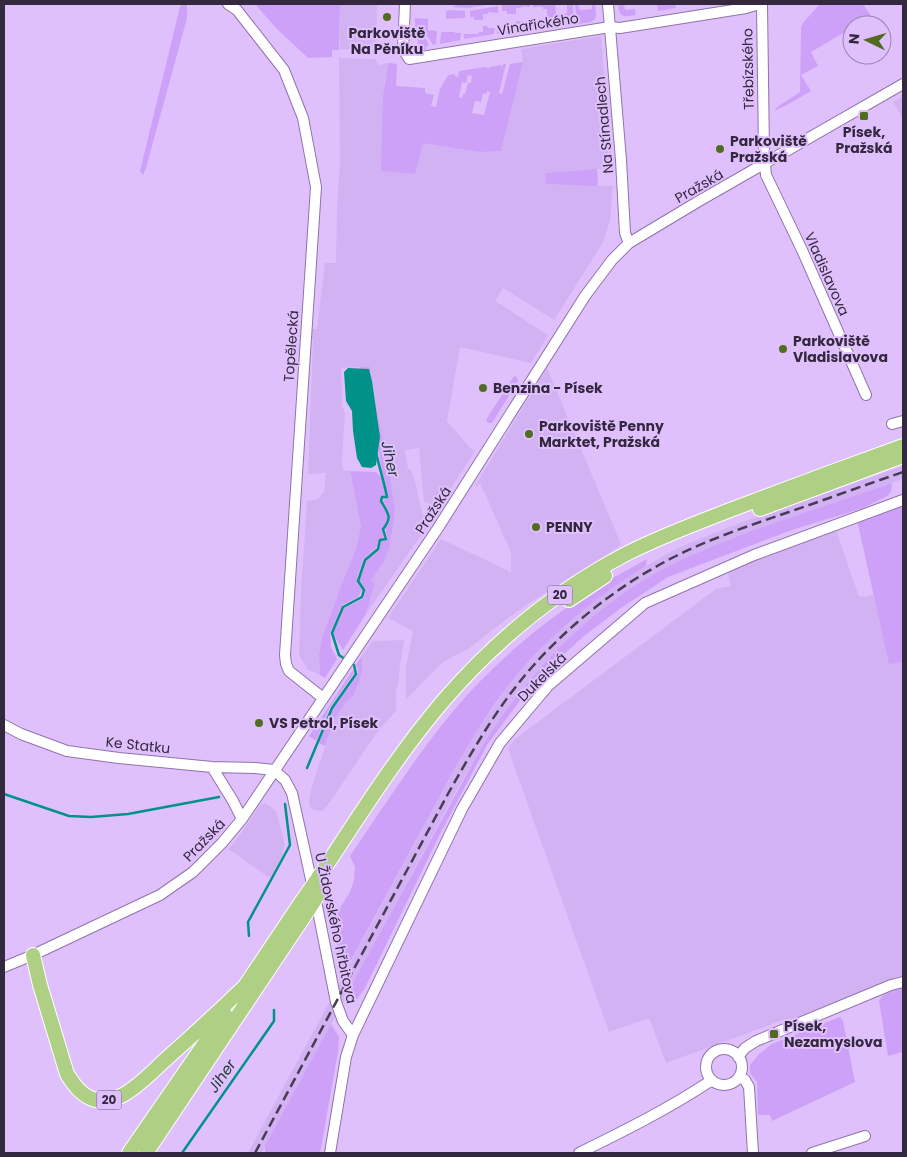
<svg xmlns="http://www.w3.org/2000/svg" width="907" height="1157" font-family="Poppins,sans-serif">
<style>
.built{fill:#d3b2f3}
.green{fill:#cda1f7;fill-rule:evenodd}
.water{fill:#009289}
.lines{fill:none;stroke-linecap:round;stroke-linejoin:round}
.stream{stroke:#009289;stroke-width:2.5}
.minor-casing{stroke:#8f73ab;stroke-width:12}
.highway-casing{stroke:#fff;stroke-width:16}
.minor{stroke:#fff;stroke-width:10}
.highway{stroke:#afcf85;stroke-width:14}
.rail{stroke:#493b56;stroke-width:2.5;stroke-dasharray:10 5;stroke-linecap:butt}
.highway-bridge-casing{stroke:#fff;stroke-width:16;stroke-linecap:butt}
.highway-bridge{stroke:#afcf85;stroke-width:14}
.poi-dot{fill:#506c20;stroke:#dfc0fd;stroke-width:2}
.labels{text-anchor:middle;stroke-width:4;stroke-linejoin:round;paint-order:stroke}
.shield{fill:#dfc0fd;stroke:#675678;stroke-width:1}
.shield-label{font-size:12px;font-weight:bold;fill:#34283f}
.street-label{font-size:14px;fill:#34283f;stroke:#dfc0fd}
.poi-label{font-size:14px;font-weight:bold;fill:#34283f;stroke:#dfc0fd;text-anchor:start}
.water-label{font-size:15px;font-style:italic;fill:#213b38;stroke:#dfc0fd}
</style>
<rect width="100%" height="100%" fill="#dfc0fd"/>
<!-- built -->
<path class="built" d="M340 4H377L376 50 340 49Z
M601 36 612 168 547 173 545 184 613 186 610 221 602 244 554 320 503 288 495 301 548 335 531 363 460 347 447 421 470 448 475 451 439 507 424 502 419 448 405 450 408 469 411 470V472L413 474 426 528 366 614 375 585 371 581 383 563 395 511 370 379V367L341 368 342 394V408H343L345 414 342 459 343 470 350 471 361 526 356 549 341 586 322 638 319 654 320 675 308 670 299 655 301 591 307 501 318 499 324 492 326 473 308 474 313 339 311 338 312 329H317L325 263H336L337 206 340 163 339 58 375 59 379 65 388 63 384 85 423 142 479 152 501 151 523 62 521 49Z
M903 96V119L893 102Z
M547 368 621 544 614 550 532 601 508 618 468 649 443 662 422 683 406 700V667L413 631 388 618 441 539 511 572V552L480 483 477 487 475 486Z
M903 466V479L780 522 704 550 678 562 652 576 610 604 571 636 538 670 521 690 493 729 481 748 454 795 262 1153H248L444 789 470 741 511 682 547 642 563 626 603 594 624 579 672 551 699 539 748 520Z
M836 530 859 597 874 595 889 664 903 662V976L896 977 796 1018 780 1021 666 1063 649 1018 609 1032 508 749 515 739 716 589 731 586 727 571 771 553Z
M404 640 400 666 398 687H396V711L375 735 332 799 323 811 314 810 310 807 309 801 311 789 334 720 346 702 354 695 362 673V656L372 641Z
M265 803 276 811 284 840V848L282 856 270 878 233 852 228 850 242 832 261 804 264 805Z"/>
<!-- green -->
<path class="green" d="M182 4H187V18L146 168 143 175 140 171 180 7Z
M255 4H340L339 50H332V57L308 58 277 29Z
M458 4H492L468 8 452 7Z
M511 4H530V7H521V8H516V14H507V11H502V5Z
M533 4H555L556 14H560V26L531 30 530 29V22H547V9H543V7H533Z
M567 4H573L574 24 564 26 563 14 567 13Z
M575 4H578L580 10 592 9V4H595L596 15 595 19 591 22 577 24Z
M618 4H624L625 10 635 9 636 15C623 17 619 18 618 4Z
M663 4H675L676 8 658 11 657 5Z
M820 4H863L871 16 858 25H852V29L846 33 845 32 811 52 818 66 801 75 811 91 785 106 774 111C778 104 793 98 800 92L801 28 803 23Z
M498 6V13L488 12V14H483V20H474V17H470V11Z
M448 10 465 11V18L446 19V12Z
M415 18 428 19V30L437 31 436 44 433 45 426 34 415 27Z
M516 21 527 22 526 29 497 34 498 28H511V27H516Z
M483 26H487L488 28H495L494 34 464 39V34H478L479 32H483Z
M414 30 424 36 429 45 427 46 425 51H418V40L414 39Z
M441 32H455V33H461L460 40 440 44Z
M523 62 501 151 480 152 423 143 415 174 381 171 383 96 388 63 397 64 396 86 425 88V93L434 95 431 106 436 107 440 89 448 75 455 74V76L458 77 459 71 486 67 487 68H490V67L500 65 501 66H503V64H506L499 93 502 94 510 64ZM468 75 472 76 471 83H468L465 94H463L462 98 459 97 462 82 466 83ZM487 91 490 92 484 115 472 113 475 101 481 102 483 93 486 94Z
M597 169 598 181 597 186 545 184 546 173Z
M360 367H370V379L389 471 395 511 389 549 383 563 371 581 375 584 366 614 343 650 333 634 344 608 364 598 365 589 359 581 365 561 379 549 381 541 388 539 385 528C395 520 388 510 383 501V499L388 497 384 478 382 472 366 379Z
M514 376 517 377 518 381 492 423H488L486 420Z
M350 471 376 472 382 478 386 495 381 497 380 502 386 511 389 519 382 529 385 537 380 539 376 548 363 559 357 578V582L362 590 358 597 342 605 330 633 331 647 337 659 325 678 320 675 319 654 322 638 341 586 356 549 361 526Z
M892 483 891 492 887 496 863 508 792 530 668 577 621 608 584 636 533 683 487 745 440 834 365 988 357 999H352L350 988 481 748C530 669 595 602 679 561 716 544 754 530 792 517 825 506 859 494 892 483Z
M903 503V662L889 664 857 520Z
M647 559 646 566C603 592 564 623 529 661 486 708 457 764 427 820 399 871 372 922 344 973L333 927 340 908 350 892 354 880 355 867 350 856C384 806 416 756 454 710 492 665 539 625 588 593 607 580 628 570 647 559Z
M362 656V673L354 695 346 702 334 720 325 746 319 743 333 708 358 674V669L356 665Z
M353 670 354 673 330 707 316 741 309 736Z
M903 988V1052L888 1056 879 1001C883 992 894 991 903 988Z
M840 1017 843 1021 855 1082 772 1121 770 1115H758L757 1082 750 1073V1065L759 1054 772 1044Z
M331 1024 339 1037 338 1052 320 1153 281 1152 265 1153V1146Z"/>
<!-- water -->
<path class="water" d="M348 368 369 369 372 381 380 437 376 465 371 468 362 467 357 458 353 431 352 411 346 401 344 372Z"/>
<g class="lines">
<!-- stream -->
<path class="stream" d="M345 659 339 655 332 633 343 607 362 597 364 590 358 581 365 560 378 549 380 540 386 539 383 529C393 518 388 513 381 501L382 497H387C384 481 379 467 376 452
M307 768 332 708 356 674 354 665 350 662
M4 794 69 816 91 817 128 814 219 797
M249 936 248 922 290 845 285 804
M182 1153 274 1021V1010"/>
<defs>
<path id="minor" d="M228 4 237 10 284 70 303 118 316 187 285 655 286 664 289 671 323 698
M405 4 403 49 409 59 610 27 620 28 746 8 759 4
M608 4 621 160 625 233 629 243
M762 4 764 153 766 175 802 250 866 395
M892 424 903 421
M4 725 21 734 67 751 119 758 212 767 255 768 274 770 285 780 292 793 318 911 336 1002 343 1021 353 1035
M212 767 233 801 242 819
M4 967 33 955 160 895 193 872 222 843 242 819 438 528 585 296 612 260 629 243 699 201 903 84
M706 1067a18 18 0 1 1 36 0a18 18 0 1 1-36 0Z
M738 1057 745 1048 756 1041 891 985 903 982
M739 1077 745 1080 749 1087 753 1153
M330 1153 346 1057 353 1035 462 809 500 743 548 686 645 603 754 555 903 500
M579 1153C624 1131 670 1108 712 1080
M812 1153 865 1136"/>
<path id="highway" d="M760 509 903 456
M569 600 605 576
M318 878C358 818 397 755 444 700 495 641 557 590 626 554 659 537 695 524 730 510 788 488 845 467 903 446
M33 955 40 985 67 1074C75 1087 85 1100 102 1101 109 1101 117 1098 123 1095 139 1086 152 1072 165 1060 192 1036 218 1012 244 987
M239 995 302 901
M129 1153 225 1014
M146 1153 309 909"/>
</defs>
<!-- minor casing -->
<use href="#minor" class="minor-casing"/>
<!-- highway casing -->
<use href="#highway" class="highway-casing"/>
<!-- minor -->
<use href="#minor" class="minor"/>
<!-- highway -->
<use href="#highway" class="highway"/>
<!-- rail -->
<path class="rail" d="M255 1153 449 792C474 748 499 704 533 666 573 621 622 583 676 556 712 538 751 525 789 512 827 499 865 485 903 472"/>
<defs>
<path id="highway-bridge" d="M302 901 318 878
M309 909 322 889"/>
</defs>
<!-- highway-bridge casing -->
<use href="#highway-bridge" class="highway-bridge-casing"/>
<!-- highway-bridge -->
<use href="#highway-bridge" class="highway-bridge"/>
</g>
<!-- markers -->
<g class="poi-dot">
<circle cx="387" cy="17" r="5"/>
<rect x="859" y="111" width="10" height="10" rx="2.5"/>
<circle cx="720" cy="149" r="5"/>
<circle cx="783" cy="349" r="5"/>
<circle cx="483" cy="388" r="5"/>
<circle cx="529" cy="434" r="5"/>
<circle cx="536" cy="527" r="5"/>
<circle cx="259" cy="723" r="5"/>
<rect x="769" y="1029" width="10" height="10" rx="2.5"/>
</g>
<g class="labels">
<!-- shield labels -->
<g class="shield">
<rect x="547.5" y="585.5" width="25" height="19" rx="4"/>
<rect x="96.5" y="1090.5" width="25" height="19" rx="4"/>
</g>
<g class="shield-label">
<text x="560" y="599">20</text>
<text x="109" y="1104">20</text>
</g>
<!-- street labels -->
<g class="street-label">
<text transform="translate(538 24) rotate(-9)" y="5">Vinařického</text>
<text transform="translate(748 69) rotate(-91)" y="5">Třebízského</text>
<text transform="translate(604 125) rotate(-95)" y="5">Na Stínadlech</text>
<text transform="translate(699 186) rotate(-30)" y="5">Pražská</text>
<text transform="translate(827 274) rotate(66)" y="5">Vladislavova</text>
<text transform="translate(291 346) rotate(-86)" y="5">Topělecká</text>
<text transform="translate(433 510) rotate(-57)" y="5">Pražská</text>
<text transform="translate(542 677) rotate(-45)" y="5">Dukelská</text>
<text transform="translate(138 745) rotate(6)" y="5">Ke Statku</text>
<text transform="translate(204 840) rotate(-46)" y="5">Pražská</text>
<text transform="translate(336 928) rotate(78)" y="5">U Židovského hřbitova</text>
</g>
<!-- poi labels -->
<g class="poi-label">
<text x="387" y="38" text-anchor="middle">Parkoviště<tspan x="387" dy="16">Na Pěníku</tspan></text>
<text x="864" y="137" text-anchor="middle">Písek,<tspan x="864" dy="16">Pražská</tspan></text>
<text x="730" y="146">Parkoviště<tspan x="730" dy="16">Pražská</tspan></text>
<text x="793" y="346">Parkoviště<tspan x="793" dy="16">Vladislavova</tspan></text>
<text x="493" y="393">Benzina - Písek</text>
<text x="539" y="431">Parkoviště Penny<tspan x="539" dy="16">Marktet, Pražská</tspan></text>
<text x="546" y="532">PENNY</text>
<text x="269" y="728">VS Petrol, Písek</text>
<text x="784" y="1031">Písek,<tspan x="784" dy="16">Nezamyslova</tspan></text>
</g>
<!-- water labels -->
<g class="water-label">
<text transform="translate(390 459) rotate(78)" y="5">Jiher</text>
<text transform="translate(222 1076) rotate(-55)" y="5">Jiher</text>
</g>
</g>
<!-- border -->
<rect width="907" height="1157" fill="none" stroke="#34283f" stroke-width="10"/>
<!-- north arrow -->
<g transform="translate(867 40) rotate(275)"><circle r="24" fill="#dfc0fd" stroke="#9b83b1"/>
<path d="M0-4L9 19L0 12L-9 19Z" fill="#506c20"/>
<text y="-8" font-size="14" font-weight="bold" text-anchor="middle" fill="#34283f">N</text>
</g>
</svg>
